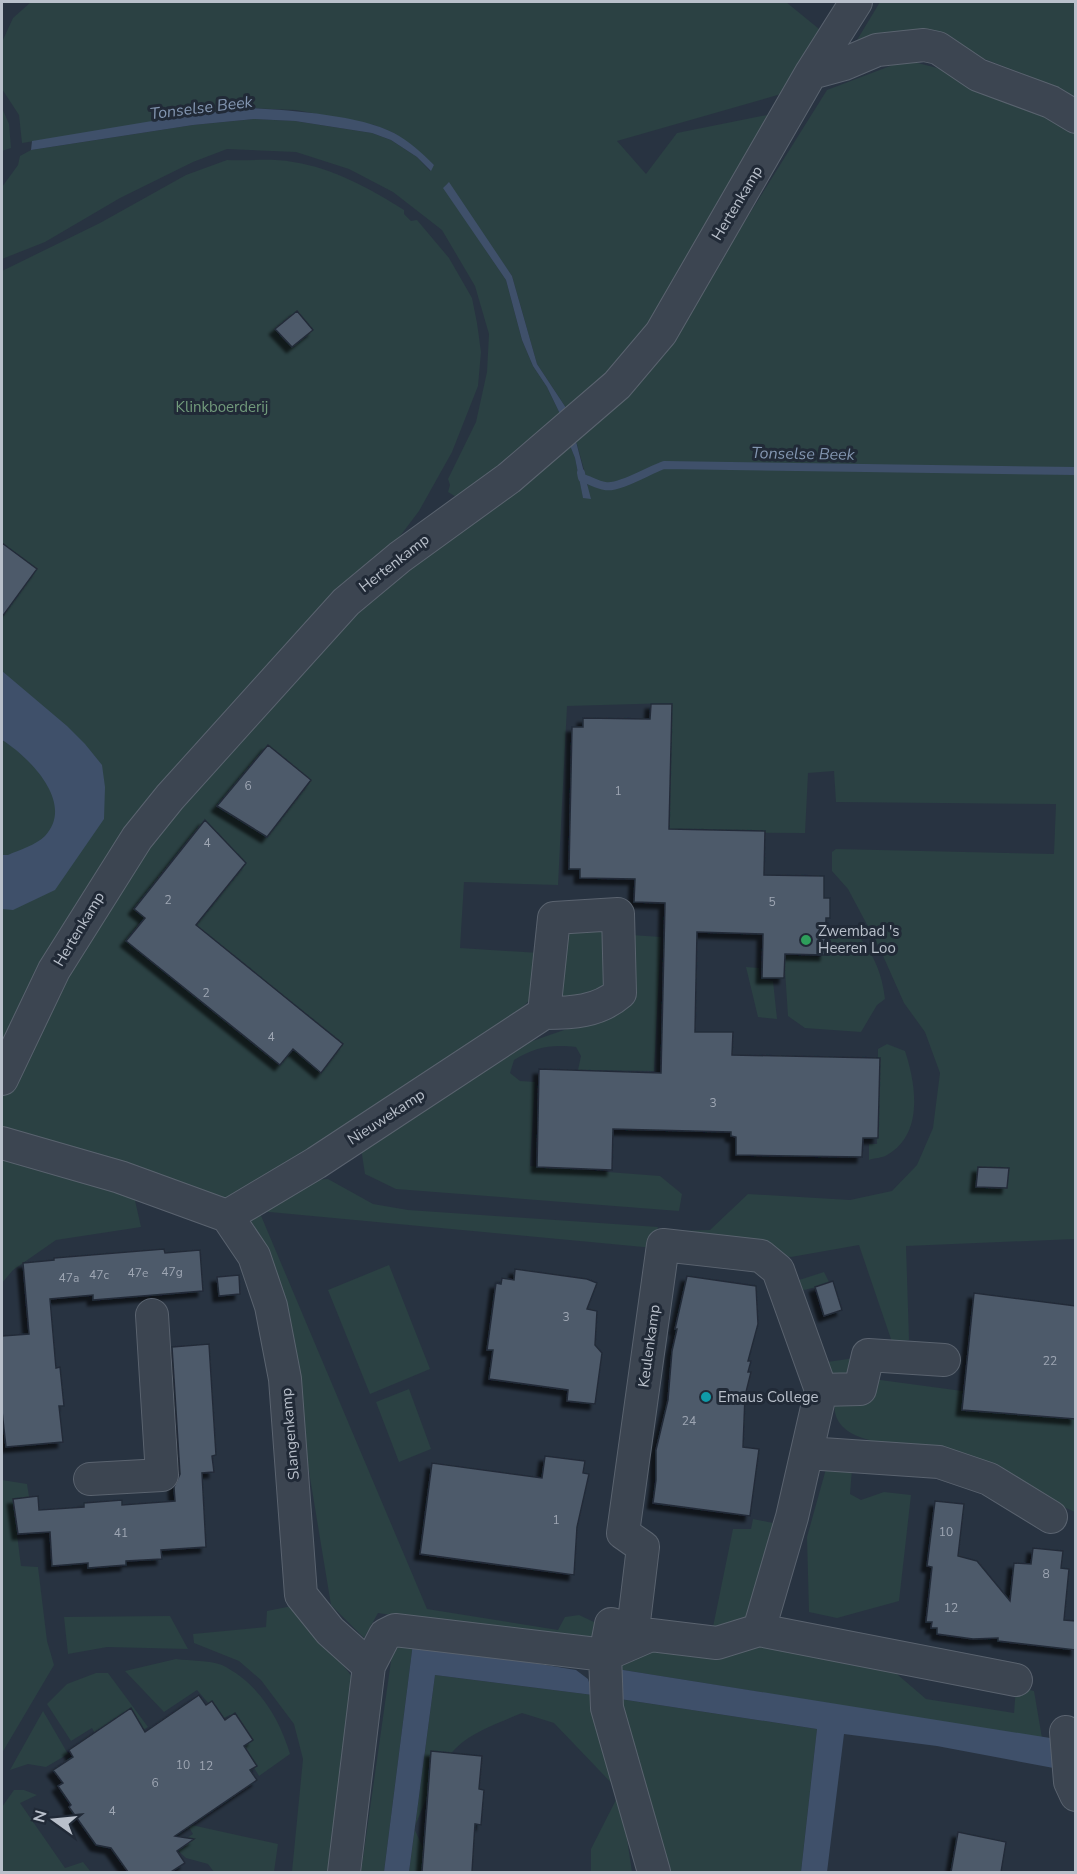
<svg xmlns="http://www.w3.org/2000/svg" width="1077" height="1874" font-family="'Nunito Sans',sans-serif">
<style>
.green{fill:#2b4143}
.water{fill:#3f506a}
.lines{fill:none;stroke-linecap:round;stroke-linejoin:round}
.stream{stroke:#3f506a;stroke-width:8}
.building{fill:#4e5a6a;stroke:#232c39;stroke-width:1.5;filter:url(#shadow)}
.minor-casing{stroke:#5a636f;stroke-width:34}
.minor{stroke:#3c4551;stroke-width:32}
.leisure-dot{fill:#2e9e5b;stroke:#212a37;stroke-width:2}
.culture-dot{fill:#0f9aa8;stroke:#212a37;stroke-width:2}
.labels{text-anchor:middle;stroke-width:6;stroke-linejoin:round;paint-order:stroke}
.number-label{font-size:12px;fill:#9ea6b3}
.street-label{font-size:15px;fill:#b9c0cb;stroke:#212a37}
.park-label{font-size:15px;fill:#729b7c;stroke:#212a37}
.poi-label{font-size:15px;fill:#b9c0cb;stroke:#212a37;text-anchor:start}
.water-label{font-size:16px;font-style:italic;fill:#8396b1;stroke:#212a37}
</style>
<defs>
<filter id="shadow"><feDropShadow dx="-5.5" dy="5.5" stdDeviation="1.5" flood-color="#0009"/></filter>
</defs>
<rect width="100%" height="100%" fill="#283341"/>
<!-- green -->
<path class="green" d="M31 2H786L824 33 788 92 617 141 646 174 677 133 777 113 648 326 626 357 570 414 537 364 512 276 447 184 444 188 506 280 522 340 533 366 547 387 562 418 466 503 448 492 450 485 448 479 476 422 487 372 489 334 475 286 442 230 393 192 349 169 296 152 227 149 193 162 120 198 45 242 2 259V187L18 165 20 156 31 150 193 125 254 119 295 121 372 133 391 140 417 157 430 171 434 165 394 133 374 125 296 110 251 108 22 143 19 115 2 89V42L13 18Z
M880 2H1075V101L1023 74 941 42 854 45Z
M906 60 945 70 1075 127V1239L906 1246 909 1340 892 1342 859 1245 791 1257 675 1238 677 1231 710 1230 748 1194 850 1200 892 1191 917 1165 933 1128 940 1073 925 1032 904 1003 880 949 848 889 832 871V852L836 849 1054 854 1056 804 836 802 834 771 808 773 805 833 669 832 672 703 567 706 558 885 464 882 460 948 540 953 532 998 502 1027 225 1203 2 1131V1097L18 1063 147 836 362 594 567 438 575 458 583 497 588 484 573 430 668 344 827 90Z
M2 108 9 124 11 148 2 151Z
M227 160C249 161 271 158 293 162 333 168 371 189 404 210V214L411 221 417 220 449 258 472 298 477 323 481 352 478 386 452 452 419 511 388 552 268 671 2 1061V271L100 223 186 175Z
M596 928 603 933 605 987 573 1007 551 991 565 931Z
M631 935 661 937 654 1071 578 1070 581 1056 576 1047C551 1044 535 1047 514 1060L510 1073 520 1081 535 1082 530 1166 660 1176 682 1194 679 1211 396 1189 365 1174 361 1148 521 1045 610 1014Z
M844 937 861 939C876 959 882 975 885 999L877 1005 861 1032 805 1028 788 1016 784 955 821 957 823 940Z
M746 967 759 968 760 979 773 981 777 1019 758 1017Z
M887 1044 905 1051C916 1084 924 1134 887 1155 883 1158 874 1158 869 1160V1144H877L878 1049Z
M2 1158 132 1187 141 1227 56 1240 13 1270 2 1283Z
M328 1179 373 1204 408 1210 658 1227 654 1248 259 1211 427 1609 558 1630 565 1617 579 1615 596 1623 598 1640 590 1645 378 1613 364 1638 331 1605 279 1289 265 1255 251 1231 252 1216 269 1202 309 1180Z
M389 1265 430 1369 370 1394 328 1290Z
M824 1272 830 1284 795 1292 796 1281Z
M855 1358 856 1377 835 1379 820 1363Z
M873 1379 1075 1406V1512L1039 1496 880 1443C855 1437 830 1429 835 1398Z
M409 1389 431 1449 399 1462 376 1402Z
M826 1469H852L850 1494 861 1500 884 1492 911 1495 899 1601 837 1618 809 1612 807 1537Z
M2 1480 27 1484 30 1503H13L21 1566 38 1567 47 1641 54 1665 2 1753Z
M753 1519 778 1524 752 1622 734 1629 650 1626 648 1619 713 1627 733 1529H751Z
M297 1605 356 1682 333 1872H292L303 1759 294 1724 261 1680 239 1661 194 1643 193 1634 266 1627 267 1611Z
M170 1616 188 1649 107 1647 68 1654 64 1617Z
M394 1640 413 1643 384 1872H361Z
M747 1642 884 1663 926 1699 1014 1713 1016 1687 1034 1691 1042 1738 617 1669 627 1653Z
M176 1659C190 1661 209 1660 222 1665 258 1683 279 1717 290 1754L259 1776 242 1748 248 1743 230 1715 222 1719 197 1690 164 1712 125 1671Z
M96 1673H108L148 1727 126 1740 100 1743 92 1728 71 1741 47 1704 67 1684Z
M435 1675 593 1695 620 1792 632 1872H591V1849L620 1792 554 1723 522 1713C501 1722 473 1731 456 1748 436 1768 426 1802 414 1828L434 1872H409Z
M620 1699 817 1729 801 1872H665Z
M43 1711 68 1754 46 1767 28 1764 10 1770Z
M14 1790H24L37 1795 20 1803 65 1868 83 1862 91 1872H2V1807Z
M187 1824 278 1844 274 1872H214L208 1864 186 1858 174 1847 193 1834Z"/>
<!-- water -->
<path class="water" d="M251 108C290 110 360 115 394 133 409 141 422 153 434 165L431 171 417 157 391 140 372 133 295 121 254 119 193 125 31 150 32 141 188 115Z
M449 182 512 276 537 364 570 414 562 418 547 387 533 366 522 340 506 280 443 188Z
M573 430 591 499 583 498 575 458 567 438Z
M2 671 67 726 85 744 102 765 105 787 104 819 55 890 13 910 2 909V855H8C19 850 36 845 45 836 76 803 28 756 2 740Z
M413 1643 576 1670 588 1679 593 1695 435 1675 409 1872H384Z
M617 1669 1075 1742V1772L937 1746 844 1734 827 1872H801L817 1729 620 1699Z"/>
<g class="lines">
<!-- stream -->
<path class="stream" d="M581 473 582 478C590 480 597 485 605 486 618 489 649 470 664 465L1076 471"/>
</g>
<!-- building -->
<path class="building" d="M297 311 313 330 292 347 275 329Z
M2 543 37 569 2 617Z
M651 704H672L669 829 765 831 764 875 824 876V898H830V918H826L825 955 785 954 784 978H762L763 934 697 932 695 1032H733L732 1055 880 1058 878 1138H863L862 1157 736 1155V1137L731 1136V1132L613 1129 612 1170 537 1167 539 1069 661 1073 665 903 634 902 635 879 580 878V869H569L572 727H583V718L650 719Z
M268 745 311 780 267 837 217 806Z
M205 820 246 863 196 925 343 1044 321 1073 293 1049 280 1065 126 941 145 918 134 909Z
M978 1167 1009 1168 1007 1188 976 1187Z
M164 1249 165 1253 200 1250 203 1291 93 1300V1295L50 1299 56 1368 60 1367 64 1406H59L63 1442 6 1447 2 1411V1336L29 1334 23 1263 54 1260V1258Z
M515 1269 587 1279 597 1283 587 1309 597 1311 595 1345 602 1353 595 1404 567 1401 568 1390 489 1379 493 1350H487L496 1283 501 1284 502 1278 514 1280Z
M239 1275 240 1294 219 1296 217 1277Z
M687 1276 756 1286 758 1324 748 1361H751L748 1372H751L745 1396 743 1447 759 1449 750 1516 653 1503 656 1480V1450L668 1400 672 1351 677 1329H675Z
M833 1281 842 1310 824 1316 815 1287Z
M974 1293 1076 1306V1419L962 1410Z
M209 1344 216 1455 212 1456 214 1472 202 1473 206 1547 161 1550 162 1559 126 1561V1565L88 1568V1563L52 1566 50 1532 18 1534 13 1499 38 1496 39 1510 84 1507V1503L122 1500V1505L175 1501 174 1487 180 1474 172 1347Z
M545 1456 585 1461 583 1473 589 1474 577 1527 574 1575 420 1554 432 1463 542 1478Z
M935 1501 964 1504 958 1556 977 1561 1010 1601 1014 1563 1031 1564 1033 1548 1063 1551 1061 1568 1069 1569 1064 1620 1076 1621V1650L998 1641V1638L973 1639 937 1634V1628H931L932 1622H926L932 1567 927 1566Z
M199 1695 206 1705 212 1701 225 1720 235 1713 253 1740 244 1746 257 1766 250 1770 257 1780 175 1836 194 1839 177 1851 185 1863 171 1872H128L111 1848 96 1845 69 1807 71 1805 58 1786 63 1783 53 1770 73 1757 69 1750 131 1708 145 1732Z
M431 1751 482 1756 479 1789 484 1790 481 1825 475 1824 472 1872H422Z
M958 1832 1006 1842 1001 1872H951Z"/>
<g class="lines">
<defs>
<path id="minor" d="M811 73 844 64 877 50 924 45 938 48 978 75 1051 102 1076 117
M2 1079 54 970 137 838 170 797 346 602 400 557 509 478 617 385 661 333 811 73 856 2
M2 1143 120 1177 227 1216 254 1256 271 1306 285 1379 301 1595 330 1631 369 1666 344 1872
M227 1216 316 1163 544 1013C572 1013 598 1012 620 993L618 914 554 918 544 1013
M821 1390 860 1389 868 1355 944 1360
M807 1453 939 1462 989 1479 1051 1517
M90 1479 162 1475 152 1315
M759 1630 1016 1680
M369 1666 385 1635 395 1630 605 1655 611 1624 633 1630 643 1547 623 1533 663 1245 761 1256 778 1270 821 1390 792 1517 759 1630 717 1643 651 1635 605 1655 607 1708 654 1872
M1066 1732 1070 1782 1076 1795"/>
</defs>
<!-- minor casing -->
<use href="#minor" class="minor-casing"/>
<!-- minor -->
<use href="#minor" class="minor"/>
</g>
<!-- markers -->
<circle class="leisure-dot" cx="806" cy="940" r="6"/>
<circle class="culture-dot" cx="706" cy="1397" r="6"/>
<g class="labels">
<!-- number labels -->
<g class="number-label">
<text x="248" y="790">6</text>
<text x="618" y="795">1</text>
<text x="207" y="847">4</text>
<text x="168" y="904">2</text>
<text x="772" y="906">5</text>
<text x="206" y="997">2</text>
<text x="271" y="1041">4</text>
<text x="713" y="1107">3</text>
<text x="172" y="1276">47g</text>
<text x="138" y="1277">47e</text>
<text x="99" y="1279">47c</text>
<text x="69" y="1282">47a</text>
<text x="566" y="1321">3</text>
<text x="1050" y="1365">22</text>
<text x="689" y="1425">24</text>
<text x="556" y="1524">1</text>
<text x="946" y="1536">10</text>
<text x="121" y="1537">41</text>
<text x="1046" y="1578">8</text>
<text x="951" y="1612">12</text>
<text x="183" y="1769">10</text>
<text x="206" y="1770">12</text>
<text x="155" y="1787">6</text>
<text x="112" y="1815">4</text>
</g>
<!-- street labels -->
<g class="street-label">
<text transform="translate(737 203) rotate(-59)" y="5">Hertenkamp</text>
<text transform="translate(394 563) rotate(-38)" y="5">Hertenkamp</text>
<text transform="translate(79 929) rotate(-59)" y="5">Hertenkamp</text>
<text transform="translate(386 1117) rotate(-33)" y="5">Nieuwekamp</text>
<text transform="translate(649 1346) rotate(-82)" y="5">Keulenkamp</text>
<text transform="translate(290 1434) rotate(-95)" y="5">Slangenkamp</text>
</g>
<!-- park labels -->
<g class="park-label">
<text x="222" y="412">Klinkboerderij</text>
</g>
<!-- poi labels -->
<g class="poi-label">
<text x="818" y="936">Zwembad 's<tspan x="818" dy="17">Heeren Loo</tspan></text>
<text x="718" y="1402">Emaus College</text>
</g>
<!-- water labels -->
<g class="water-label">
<text transform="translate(201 107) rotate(-7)" y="6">Tonselse Beek</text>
<text transform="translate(803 453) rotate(1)" y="6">Tonselse Beek</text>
</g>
</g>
<!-- border -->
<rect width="1077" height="1874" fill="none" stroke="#b9c0cb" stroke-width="6"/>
<!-- north arrow -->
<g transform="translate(54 1820) rotate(285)" stroke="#212a37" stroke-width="4.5" paint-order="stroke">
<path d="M0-4.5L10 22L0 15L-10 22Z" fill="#b9c0cb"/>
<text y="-9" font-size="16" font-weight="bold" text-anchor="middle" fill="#b9c0cb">N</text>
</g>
</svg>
